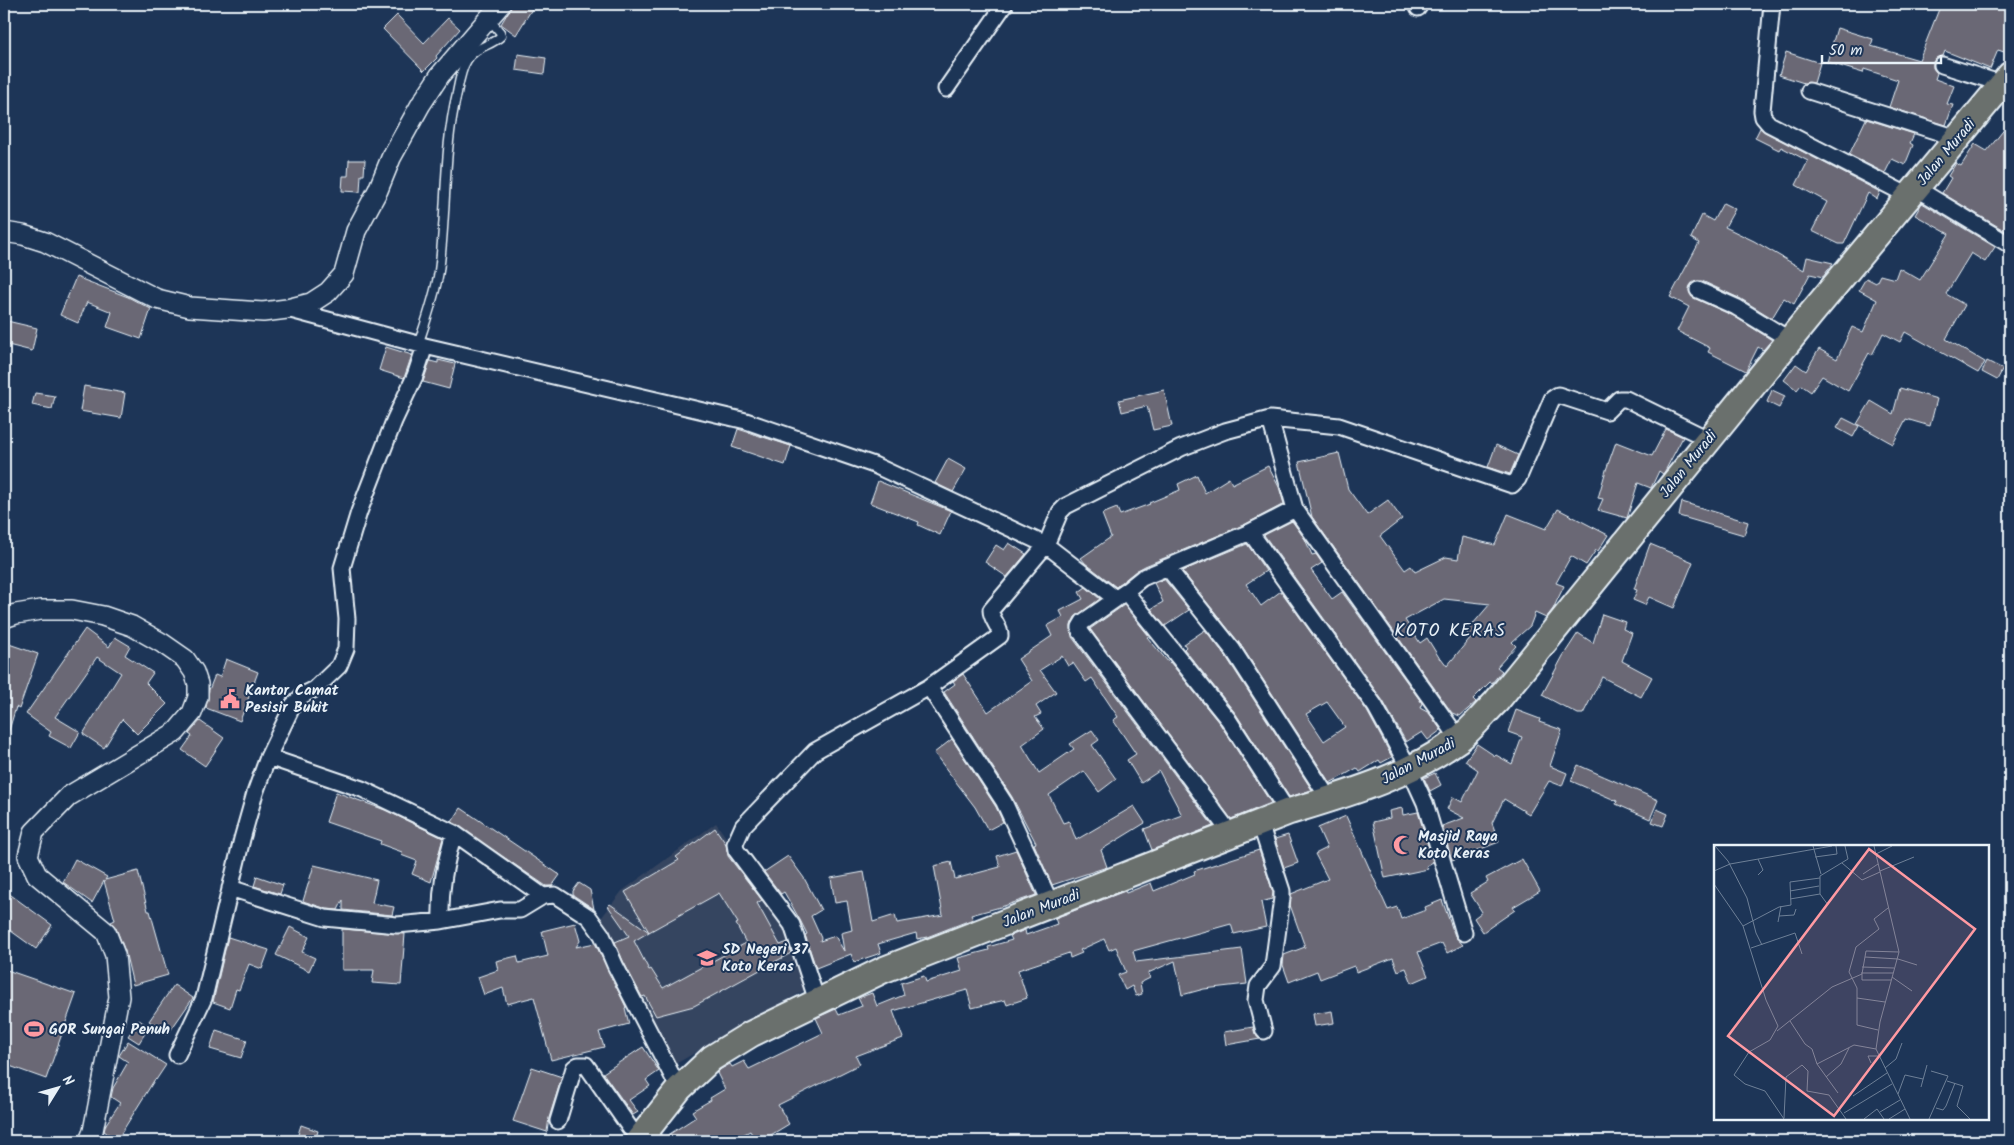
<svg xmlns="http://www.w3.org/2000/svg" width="2014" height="1145" font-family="Kalam,sans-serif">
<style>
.built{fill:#344460}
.building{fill:#6a6874;stroke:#e8f1f8;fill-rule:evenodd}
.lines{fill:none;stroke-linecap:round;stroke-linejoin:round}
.service-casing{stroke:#e8f1f8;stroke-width:11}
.minor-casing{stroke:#e8f1f8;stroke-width:19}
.tertiary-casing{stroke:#e8f1f8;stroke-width:22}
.trunk-casing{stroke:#e8f1f8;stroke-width:29}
.service{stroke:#1d3557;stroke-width:8}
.minor{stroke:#1d3557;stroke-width:15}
.tertiary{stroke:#1d3557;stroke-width:19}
.trunk{stroke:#6b706d;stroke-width:25}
.labels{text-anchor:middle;stroke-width:4;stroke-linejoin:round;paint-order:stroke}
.street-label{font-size:15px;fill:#e8f1f8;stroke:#1d3557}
.poi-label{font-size:15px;font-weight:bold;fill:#e8f1f8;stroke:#1d3557;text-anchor:start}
.quarter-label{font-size:18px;letter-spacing:1px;fill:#e8f1f8;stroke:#1d3557}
.inset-road{fill:none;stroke:#6e8097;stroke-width:1}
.view{fill:#ff9aa2;fill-opacity:0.15;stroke:#ff9aa2;stroke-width:2.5}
.inset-edge{fill:none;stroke:#e8f1f8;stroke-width:2.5}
</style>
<rect width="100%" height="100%" fill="#1d3557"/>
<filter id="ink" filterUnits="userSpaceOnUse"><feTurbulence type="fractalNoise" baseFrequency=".02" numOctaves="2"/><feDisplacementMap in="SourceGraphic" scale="10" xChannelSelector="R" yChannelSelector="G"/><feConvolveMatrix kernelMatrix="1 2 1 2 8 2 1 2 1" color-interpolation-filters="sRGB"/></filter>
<g filter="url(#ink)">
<!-- built -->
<path class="built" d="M716 823 789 928 807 989 672 1066 598 922 622 891Z"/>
<!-- building -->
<path class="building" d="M513 4H535L516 35 501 24Z
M1941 4H2010V54L1998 50 1990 69 1945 51 1943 56 1936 58 1933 62V68L1937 73 1935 79 1954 86 1947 104 1953 105 1946 125 1889 107 1898 80 1864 69 1863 73 1827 62 1837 28 1873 39 1871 46 1919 60Z
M397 15 424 43 448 18 460 29 436 56 437 58 424 71 383 29Z
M1786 52 1820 63 1814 83H1804L1779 75Z
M518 54 546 58 544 74 516 70Z
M1866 119 1914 134 1910 143 1913 145 1905 165 1892 159 1885 173 1849 155Z
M2010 122V227L2007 232 1942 193 1951 178 1948 176 1956 163 1961 166 1975 144 1987 151Z
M1760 128 1765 132 1880 192 1877 199 1868 193 1844 244H1839L1812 231 1827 202 1796 185 1808 161 1781 147 1779 150 1755 138Z
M349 160H365L364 175H361L360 192 342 191 343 176H348Z
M1723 203 1735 209 1725 227 1754 241 1804 270 1807 257 1833 263 1823 277 1810 274 1794 304 1784 298 1772 318 1741 299 1702 281H1697L1690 286 1689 291 1694 298 1732 315 1772 340 1763 350 1758 347 1746 371 1708 352 1710 348 1677 331 1689 307 1670 297 1699 243 1691 238 1702 215 1713 221Z
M1922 203 1995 247 1985 262 1971 253 1946 294 1965 305 1946 339 1985 362 1978 373 1905 332 1900 342 1883 333 1872 355 1869 353 1848 391 1822 376 1811 392 1801 385 1797 390 1784 380 1796 364 1806 371 1819 349 1837 359 1852 327 1863 332 1877 300 1859 290 1866 278 1876 283 1880 275 1895 279 1899 268 1920 280 1949 234 1915 215Z
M76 277 128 297 151 309 141 339 107 327 112 312 87 302 78 323 60 315Z
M7 321 37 328 32 351 4 344V334Z
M386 347 412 355 404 378 379 370Z
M438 360 455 364 449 389 423 382 430 361 438 363Z
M1987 361 2003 369 1997 380 1982 372Z
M84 386 125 393 121 418 80 411Z
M1900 388 1937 399 1930 426 1906 419 1893 444 1857 424 1871 401 1893 414Z
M1164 390 1172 426 1153 430 1147 406 1122 412 1119 400Z
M1772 390 1785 396 1779 408 1767 402Z
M35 393 55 396 52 409 32 405Z
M1843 418 1859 426 1853 437 1837 428Z
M738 429 791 446 785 465 732 447Z
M1666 429 1683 437 1665 471 1663 474 1659 471 1651 488 1638 483 1627 518 1598 510 1603 499 1598 498 1606 470 1616 442 1652 456Z
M1496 445 1518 455 1510 474 1488 467Z
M1339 453 1348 489 1367 515 1388 500 1402 519 1380 536 1405 570 1411 566 1415 572 1446 557 1458 559 1462 537 1495 545 1508 514 1546 529 1558 509 1608 535 1598 551 1596 550 1586 565 1571 556 1556 583 1564 586 1553 609 1546 618 1535 613 1530 626 1512 642 1516 646 1497 667 1502 671 1492 683 1490 682 1473 699 1476 702 1460 716 1452 713 1312 517 1299 462ZM1444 599 1490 604 1466 632 1471 637 1447 666 1441 658 1440 659 1427 638 1420 643 1405 620Z
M948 459 966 469 953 492 935 483Z
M1268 466 1279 487 1284 504 1246 524 1145 566 1136 571 1116 587 1085 563 1081 558 1111 537 1102 514 1117 508 1120 515 1150 504 1149 503 1180 490 1178 484 1197 475 1205 493 1229 478 1232 484Z
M878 481 951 511 940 535 918 525 919 522 870 503Z
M1682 502 1748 522 1744 535 1679 516Z
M1292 521 1305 539 1312 555 1316 554 1322 563 1311 570 1332 599 1342 592 1422 703 1420 708 1429 713 1441 730 1428 740 1422 732 1406 742 1383 701 1264 535Z
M1009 543 1026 554 1007 577 985 562 996 545 1004 550Z
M1247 544 1266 571 1246 584 1261 606 1281 591 1367 711 1392 757 1381 763 1379 760 1360 772 1357 768 1330 783 1240 644 1182 571ZM1327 702 1345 727 1324 741 1306 714Z
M1650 544 1693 562 1674 608 1649 597 1645 605 1633 600 1637 590 1634 589Z
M1164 579 1189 610 1165 626 1151 609 1163 602 1154 583Z
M1086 587 1100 599 1075 617 1071 626 1072 637 1213 826 1152 850 1144 829 1182 815 1159 771 1141 783 1127 760 1136 754 1113 720 1118 717 1092 678 1086 682 1073 663 1068 666 1062 656 1040 670 1056 692 1036 706 1041 714 1035 717 1044 729 1022 745 1039 773 1074 749 1070 744 1092 730 1099 740 1092 745 1116 779 1099 792 1084 771 1049 795 1063 823 1069 821 1076 840 1134 806 1145 823 1101 850 1107 867 1052 885 1034 844 1036 843 1012 797 944 692 955 684 953 681 963 674 988 712 1032 681 1018 659 1052 636 1047 626 1063 617 1060 611 1083 599 1079 592Z
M1124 605 1149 636 1147 637 1169 663 1170 662 1220 724 1271 803 1231 819 1090 629Z
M1602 614 1625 622 1623 629 1632 633 1622 661 1652 677 1641 697 1602 677 1583 714H1578L1542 695 1563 656 1578 633 1593 643Z
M85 629 109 647 115 637 130 646 125 655 153 673 146 683 167 704 137 734 122 719 104 748 83 734 121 673 97 657 55 717 80 732 71 748 49 736 51 732 26 714Z
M1205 630 1225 655 1312 790 1289 797 1236 714 1184 649 1186 647 1184 644Z
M6 643 38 654 19 709 16 707 7 737 4 736V702L9 683 4 681V649Z
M226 659 258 672 240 721 206 708 209 690 215 675 220 677Z
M1516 710 1540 719 1539 722 1562 730 1550 766 1567 773 1562 786 1549 781 1529 814 1504 799 1492 823 1499 842 1452 860 1442 826 1464 818 1447 809 1453 797 1462 802 1478 770 1465 761 1477 744 1495 756 1496 755 1512 764 1522 737 1508 732Z
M200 721 224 738 205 766 182 750 192 736 189 734Z
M952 739 996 807 1003 822 988 830 975 807 934 753Z
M1578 765 1658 800 1650 819 1616 804 1617 801 1571 781Z
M1435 773 1441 785 1430 791 1424 778Z
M336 792 385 810 443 838 431 882 412 874 417 861 401 855 402 852 380 844 381 841 326 822Z
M461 808 560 875 552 886H546L452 822Z
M1402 808 1403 815 1418 812 1433 862 1426 866 1428 869 1385 878 1373 822 1390 818 1389 811Z
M1657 809 1668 814 1663 826 1652 822Z
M1346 816 1388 910 1397 907 1401 919 1426 910 1425 907 1442 900 1455 936 1463 945 1447 953 1442 943 1418 952 1428 976 1412 983 1406 968 1398 971 1393 958 1356 972 1354 966 1320 979 1317 971 1289 982 1283 965 1284 955 1305 947 1290 905 1291 894 1328 879 1315 854 1327 848 1318 828Z
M715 828 726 844 728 856 762 900 757 903 780 945 788 942 791 953 694 1006 656 1016 645 996 642 997 623 961 615 942 629 936 608 906 610 904 649 932 634 941 649 970 651 969 663 988 746 943 736 924 738 923 719 893 649 932 625 892 679 860 676 857Z
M1288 835 1298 863 1284 868 1275 839Z
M1016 850 1036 895 1004 906 971 915 973 919 927 937 917 939 916 933 878 944 881 953 854 962 851 954 816 968 805 935 807 934 800 920 784 892 781 894 764 872 788 856 804 878 821 910 811 916 821 938 820 941 835 936 844 951 841 933 852 930 847 901 835 903 831 878 864 872 873 922 895 915 897 923 943 915 934 866 951 862 955 879 1000 867 997 856Z
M1259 850 1273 892 1272 899 1261 902 1266 927 1234 934 1231 924 1133 951 1136 962 1242 949 1247 984 1204 989 1182 995 1175 961 1148 973 1150 978 1140 983 1142 994 1136 996 1132 986 1125 990 1118 975 1126 972 1116 947 1109 950 1104 939 1080 950 1082 953 1070 958 1069 953 1018 970 1027 998 1007 1005 1005 1000 972 1008 967 990 893 1011 903 1038 856 1056 860 1064 778 1105 789 1124 761 1141H756L750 1131 731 1141H659L696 1117 692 1111 711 1100 710 1098 725 1089 717 1073 721 1069 730 1064 732 1067 744 1061 749 1069 823 1033 816 1018 836 1009 839 1015 862 1006 858 998 872 993 877 1006 904 995 901 983 924 976 926 982 962 971 958 958 989 950 988 947 1012 940 1010 936 1025 930 1026 935 1057 924 1055 918 1125 891 1126 893 1151 883 1154 891 1195 874 1194 871Z
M75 859 107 877 105 880 138 871 148 911H150L168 975 133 985 125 951 116 928 111 922 115 920 104 881 92 903 63 882Z
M1522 859 1540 891 1513 907 1515 910 1483 932 1474 918 1482 912 1470 893 1488 882 1486 878Z
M314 865 377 880 372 903 394 907 392 915 343 910V900L338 910 327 909 303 901Z
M257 876 283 885 280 894 254 886Z
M579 883 590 890 594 909 573 895V891Z
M4 890 52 925 36 949 4 926Z
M575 923 580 941 576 947 595 943 626 1007 625 1008 629 1024 599 1032 604 1047 551 1060 534 997 507 1004 503 988 484 995 478 977 498 970 496 961 517 956 519 963 548 956 542 931Z
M290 927 309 937 302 952 315 958 309 971 276 955Z
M342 929 405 934 401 985 372 983 374 970H342Z
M228 937 269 950 262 969 249 964 239 990 236 989 230 1008 213 1002Z
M4 969 76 994 46 1079 4 1064Z
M174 985 193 998 168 1034 149 1021Z
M1332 1011 1334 1023 1315 1026 1313 1014Z
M139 1020 149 1027 139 1043 128 1036Z
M1253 1027 1255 1034 1260 1039 1226 1045 1224 1032Z
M216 1030 247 1040 241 1058 210 1049Z
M128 1041 166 1065 156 1080 155 1079 117 1140 104 1131 106 1124 120 1103 111 1097 113 1088 128 1062 119 1056Z
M643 1047 659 1071 646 1080 650 1086 629 1100 638 1112 633 1115 603 1073Z
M532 1067 562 1077 549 1118 547 1132 513 1121Z
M301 1125 318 1131 315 1141H296Z"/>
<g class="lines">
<defs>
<path id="service" d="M418 345C426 321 435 296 439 271 447 212 443 151 457 93 459 82 461 69 467 60 476 46 491 46 501 36L500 32 489 19"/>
<path id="minor" d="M1772 4 1762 111 1763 117 1769 124 1909 196
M1418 8 1420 4
M1942 65 2003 84
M946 89 1005 4
M1809 91 1957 138
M1916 188 2010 245
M1698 290 1736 307 1790 340
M287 309 425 346 746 421 874 465 1046 545 1116 599 1142 578 1250 532 1295 509 1459 739
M1270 419 1295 509
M1250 532 1375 706 1409 768 1425 803 1464 933
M1167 567 1233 650 1329 799
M1125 591 1228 719 1288 812
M1116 599 1083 622 1080 627V631L1231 834
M929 687 1004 802 1051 904
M268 757 362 789 454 833 543 896 555 895 589 917 602 935 615 965 679 1089
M1260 823 1282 891V898L1273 966 1258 986 1256 1000 1264 1031
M230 888 325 918 397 925 441 921 500 910H520L543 896
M441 921C440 888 445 864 454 833
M817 1001 792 925 736 850 735 844 743 826 815 751 929 687 1000 636C1001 627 991 620 991 610L1046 545 1060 512 1066 506 1181 448 1225 431 1270 419 1339 426 1512 485 1518 479 1552 399 1558 395 1607 411 1619 399H1626L1708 439
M177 1055 204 998 242 839 255 793 268 757 293 705 303 695 315 689 339 666 346 649 347 619 342 568 359 512 394 421 415 376 425 346
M558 1121 574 1068 578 1065H586L630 1128 640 1137"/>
<path id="tertiary" d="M4 232 23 235 45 242 157 299 190 307 263 312 287 309 311 303 328 292 344 274 356 231 378 190 391 158 421 104 440 75 501 4
M4 618 16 614 41 610H72L103 616 132 626 162 643 185 659 194 672 198 684V697L192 713 176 732 69 796 34 832 28 856 37 875 106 932 115 955 119 997 93 1131 89 1141"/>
<path id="trunk" d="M638 1141 679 1089 712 1058 751 1034 883 970 1288 812C1347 794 1407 777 1458 740 1472 729 1484 714 1496 702L1811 314 2010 75"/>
</defs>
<!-- service casing -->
<use href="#service" class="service-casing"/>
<!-- minor casing -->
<use href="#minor" class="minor-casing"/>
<!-- tertiary casing -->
<use href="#tertiary" class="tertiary-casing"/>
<!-- trunk casing -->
<use href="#trunk" class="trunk-casing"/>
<!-- service -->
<use href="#service" class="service"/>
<!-- minor -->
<use href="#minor" class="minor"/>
<!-- tertiary -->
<use href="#tertiary" class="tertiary"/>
<!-- trunk -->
<use href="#trunk" class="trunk"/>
</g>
</g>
<!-- icons -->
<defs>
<symbol id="civic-bare" viewBox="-9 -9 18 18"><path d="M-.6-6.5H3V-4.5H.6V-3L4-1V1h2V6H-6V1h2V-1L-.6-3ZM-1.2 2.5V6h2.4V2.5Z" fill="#ff9aa2" stroke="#1d3557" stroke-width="2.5" paint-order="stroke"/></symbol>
<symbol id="mosque-bare" viewBox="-9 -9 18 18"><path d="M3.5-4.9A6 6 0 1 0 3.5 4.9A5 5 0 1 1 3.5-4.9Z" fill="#ff9aa2" stroke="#1d3557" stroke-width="2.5" paint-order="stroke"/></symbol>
<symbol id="school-bare" viewBox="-9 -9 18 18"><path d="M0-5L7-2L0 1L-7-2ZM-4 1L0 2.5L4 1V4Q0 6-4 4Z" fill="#ff9aa2" stroke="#1d3557" stroke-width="2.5" paint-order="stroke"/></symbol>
<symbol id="stadium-bare" viewBox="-9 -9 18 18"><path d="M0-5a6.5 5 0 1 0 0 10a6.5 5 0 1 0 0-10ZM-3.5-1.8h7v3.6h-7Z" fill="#ff9aa2" stroke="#1d3557" stroke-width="2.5" paint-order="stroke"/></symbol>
</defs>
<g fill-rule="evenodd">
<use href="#civic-bare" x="216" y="685" width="28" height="28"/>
<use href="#mosque-bare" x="1389" y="831" width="28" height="28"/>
<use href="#school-bare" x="693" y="944" width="28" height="28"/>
<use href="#stadium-bare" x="20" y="1015" width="28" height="28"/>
</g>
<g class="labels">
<!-- street labels -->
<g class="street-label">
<text transform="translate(1946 152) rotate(-50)" y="5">Jalan Muradi</text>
<text transform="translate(1688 464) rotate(-51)" y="5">Jalan Muradi</text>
<text transform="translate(1418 761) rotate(-28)" y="5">Jalan Muradi</text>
<text transform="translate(1041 908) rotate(-21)" y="5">Jalan Muradi</text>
</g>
<!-- poi labels -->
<g class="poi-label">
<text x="245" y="695">Kantor Camat<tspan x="245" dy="17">Pesisir Bukit</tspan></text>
<text x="1418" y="841">Masjid Raya<tspan x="1418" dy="17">Koto Keras</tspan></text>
<text x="722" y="954">SD Negeri 37<tspan x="722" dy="17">Koto Keras</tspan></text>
<text x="49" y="1034">GOR Sungai Penuh</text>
</g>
<!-- quarter labels -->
<g class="quarter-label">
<text x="1450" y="636">KOTO KERAS</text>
</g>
</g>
<!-- overview -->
<g transform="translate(1714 845)">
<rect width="275" height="275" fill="#1d3557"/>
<path class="inset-road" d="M1 1 14 16 33 53 42 88 48 100M99 1 107 29M160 1 185 107 166 177 162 204 196 274M162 9 178 1M101 12 123 9 122 1M128 18 148 35 166 27M0 26 16 19 118 1M166 26 200 12M149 29 164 19M44 30 49 25 44 14M0 39 29 81 52 155 64 181 56 195 35 207 20 230 31 239 51 246 70 274M76 46 105 41M76 54 106 49M114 60 106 49V31L134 14 131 1M65 71 80 70 82 64M64 77 67 61M29 81 65 62 77 60 76 37 106 33M37 103 81 88 88 109M151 112 184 114 203 120M148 122 180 123M147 128H179M148 129V135H177M178 132 198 146M143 153 171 157M76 176 91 199 98 204 103 219 124 248M164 185 143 180V143L135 127 142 102 165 84 160 74 174 63M63 186 118 142 148 129 152 106 185 107M157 218 154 211H164M103 219 140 200 162 204M171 223 182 214 188 198M112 232 127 219 135 203M233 236 249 241 243 261 256 274M207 242 213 220M184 249 191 230 209 234M139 251 173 228M222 263 229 265 232 261 241 238M166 267 186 255M130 268 178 239M70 273 72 232 88 220 94 226 93 246 115 250 132 274M150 274 163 264 170 274M175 274 191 264M215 274 234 231 217 226"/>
<path class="view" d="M155 4 261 84 120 271 14 191Z"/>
<rect width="275" height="275" class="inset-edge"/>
</g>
<!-- margin -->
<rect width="2014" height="1145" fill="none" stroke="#1d3557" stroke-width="20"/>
<rect x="10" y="10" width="1994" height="1125" fill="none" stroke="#e8f1f8" stroke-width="2" filter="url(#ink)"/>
<!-- north arrow -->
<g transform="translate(58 1088) rotate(53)" stroke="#1d3557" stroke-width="4" paint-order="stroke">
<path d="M0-4L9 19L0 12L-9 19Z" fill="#e8f1f8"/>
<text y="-8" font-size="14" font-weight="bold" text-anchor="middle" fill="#e8f1f8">N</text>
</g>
<!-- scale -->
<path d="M1822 55v8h119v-8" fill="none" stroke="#e8f1f8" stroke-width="2.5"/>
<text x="1829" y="55" font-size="15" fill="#e8f1f8" stroke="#1d3557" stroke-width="4" paint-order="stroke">50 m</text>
</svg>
